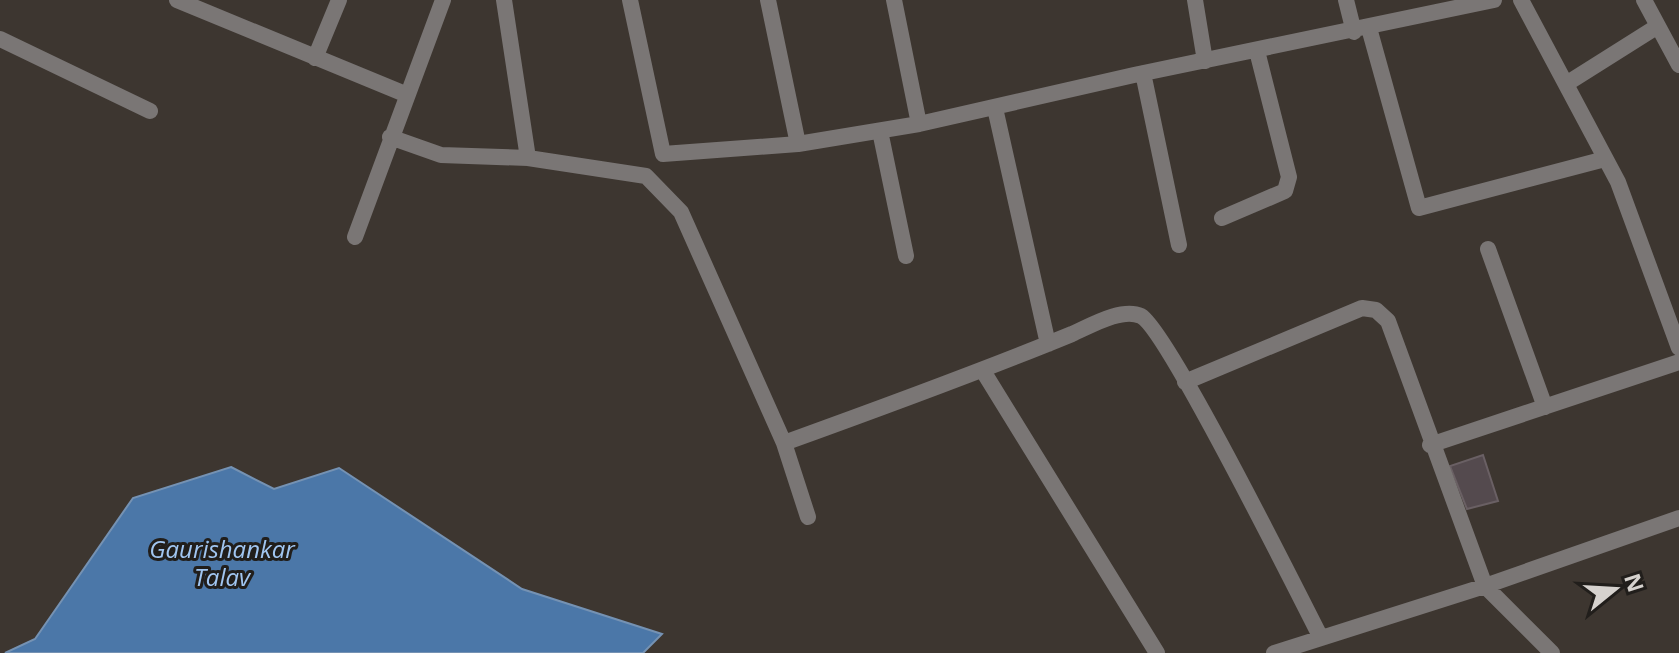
<svg xmlns="http://www.w3.org/2000/svg" width="1679" height="653" font-family="'Open Sans',sans-serif">
<style>
.water{fill:#4b77a8;stroke:#7592b3;stroke-width:2}
.building{fill:#544a4e;stroke:#6a6064;stroke-width:2}
.lines{fill:none;stroke-linecap:round;stroke-linejoin:round}
.minor{stroke:#7a7675;stroke-width:16}
.labels{text-anchor:middle;stroke-width:6;stroke-linejoin:round;paint-order:stroke}
.water-label{font-size:24px;font-style:italic;fill:#a1c6f1;stroke:#211e1b}
</style>
<rect width="100%" height="100%" fill="#3d3630"/>
<!-- water -->
<path class="water" d="M231 467 274 489 339 468 522 589 662 634 643 653H5L35 639 133 498Z"/>
<!-- building -->
<path class="building" d="M1483 455 1498 501 1467 509 1450 466Z"/>
<g class="lines">
<!-- minor -->
<path class="minor" d="M177 0 405 94
M504 0 528 158
M630 0 663 154 798 144 919 124
M768 0 798 144
M894 0 919 124 1134 75 1494 0
M1195 0 1205 61
M1346 0 1354 32
M1521 0 1618 182 1679 348
M1644 0 1679 65
M1369 28 1419 208 1605 159
M0 39 150 111
M315 58 339 0
M1143 73 1179 245
M1566 84 1658 26
M995 108 1048 344
M880 131 906 256
M390 137 441 155 528 158 646 176 681 212 784 443 808 517
M1222 218 1285 191 1289 177 1257 51
M355 237 443 0
M1488 249 1545 407
M983 371 1157 653
M1185 382 1362 308 1376 310 1388 321 1485 586 1552 653
M784 443C881 408 977 373 1072 334 1090 326 1122 307 1141 316 1167 330 1298 593 1321 638
M1430 445 1679 362
M1274 653 1485 586 1679 518"/>
</g>
<g class="labels">
<!-- water labels -->
<g class="water-label">
<text x="222" y="558">Gaurishankar<tspan x="222" dy="28">Talav</tspan></text>
</g>
</g>
<!-- north arrow -->
<g transform="translate(1615 589) rotate(72)" stroke="#211e1b" stroke-width="6" paint-order="stroke">
<path d="M0-6L14 30L0 20L-14 30Z" fill="#d6d2ce"/>
<text y="-12" font-size="22" font-weight="bold" text-anchor="middle" fill="#d6d2ce">N</text>
</g>
</svg>
